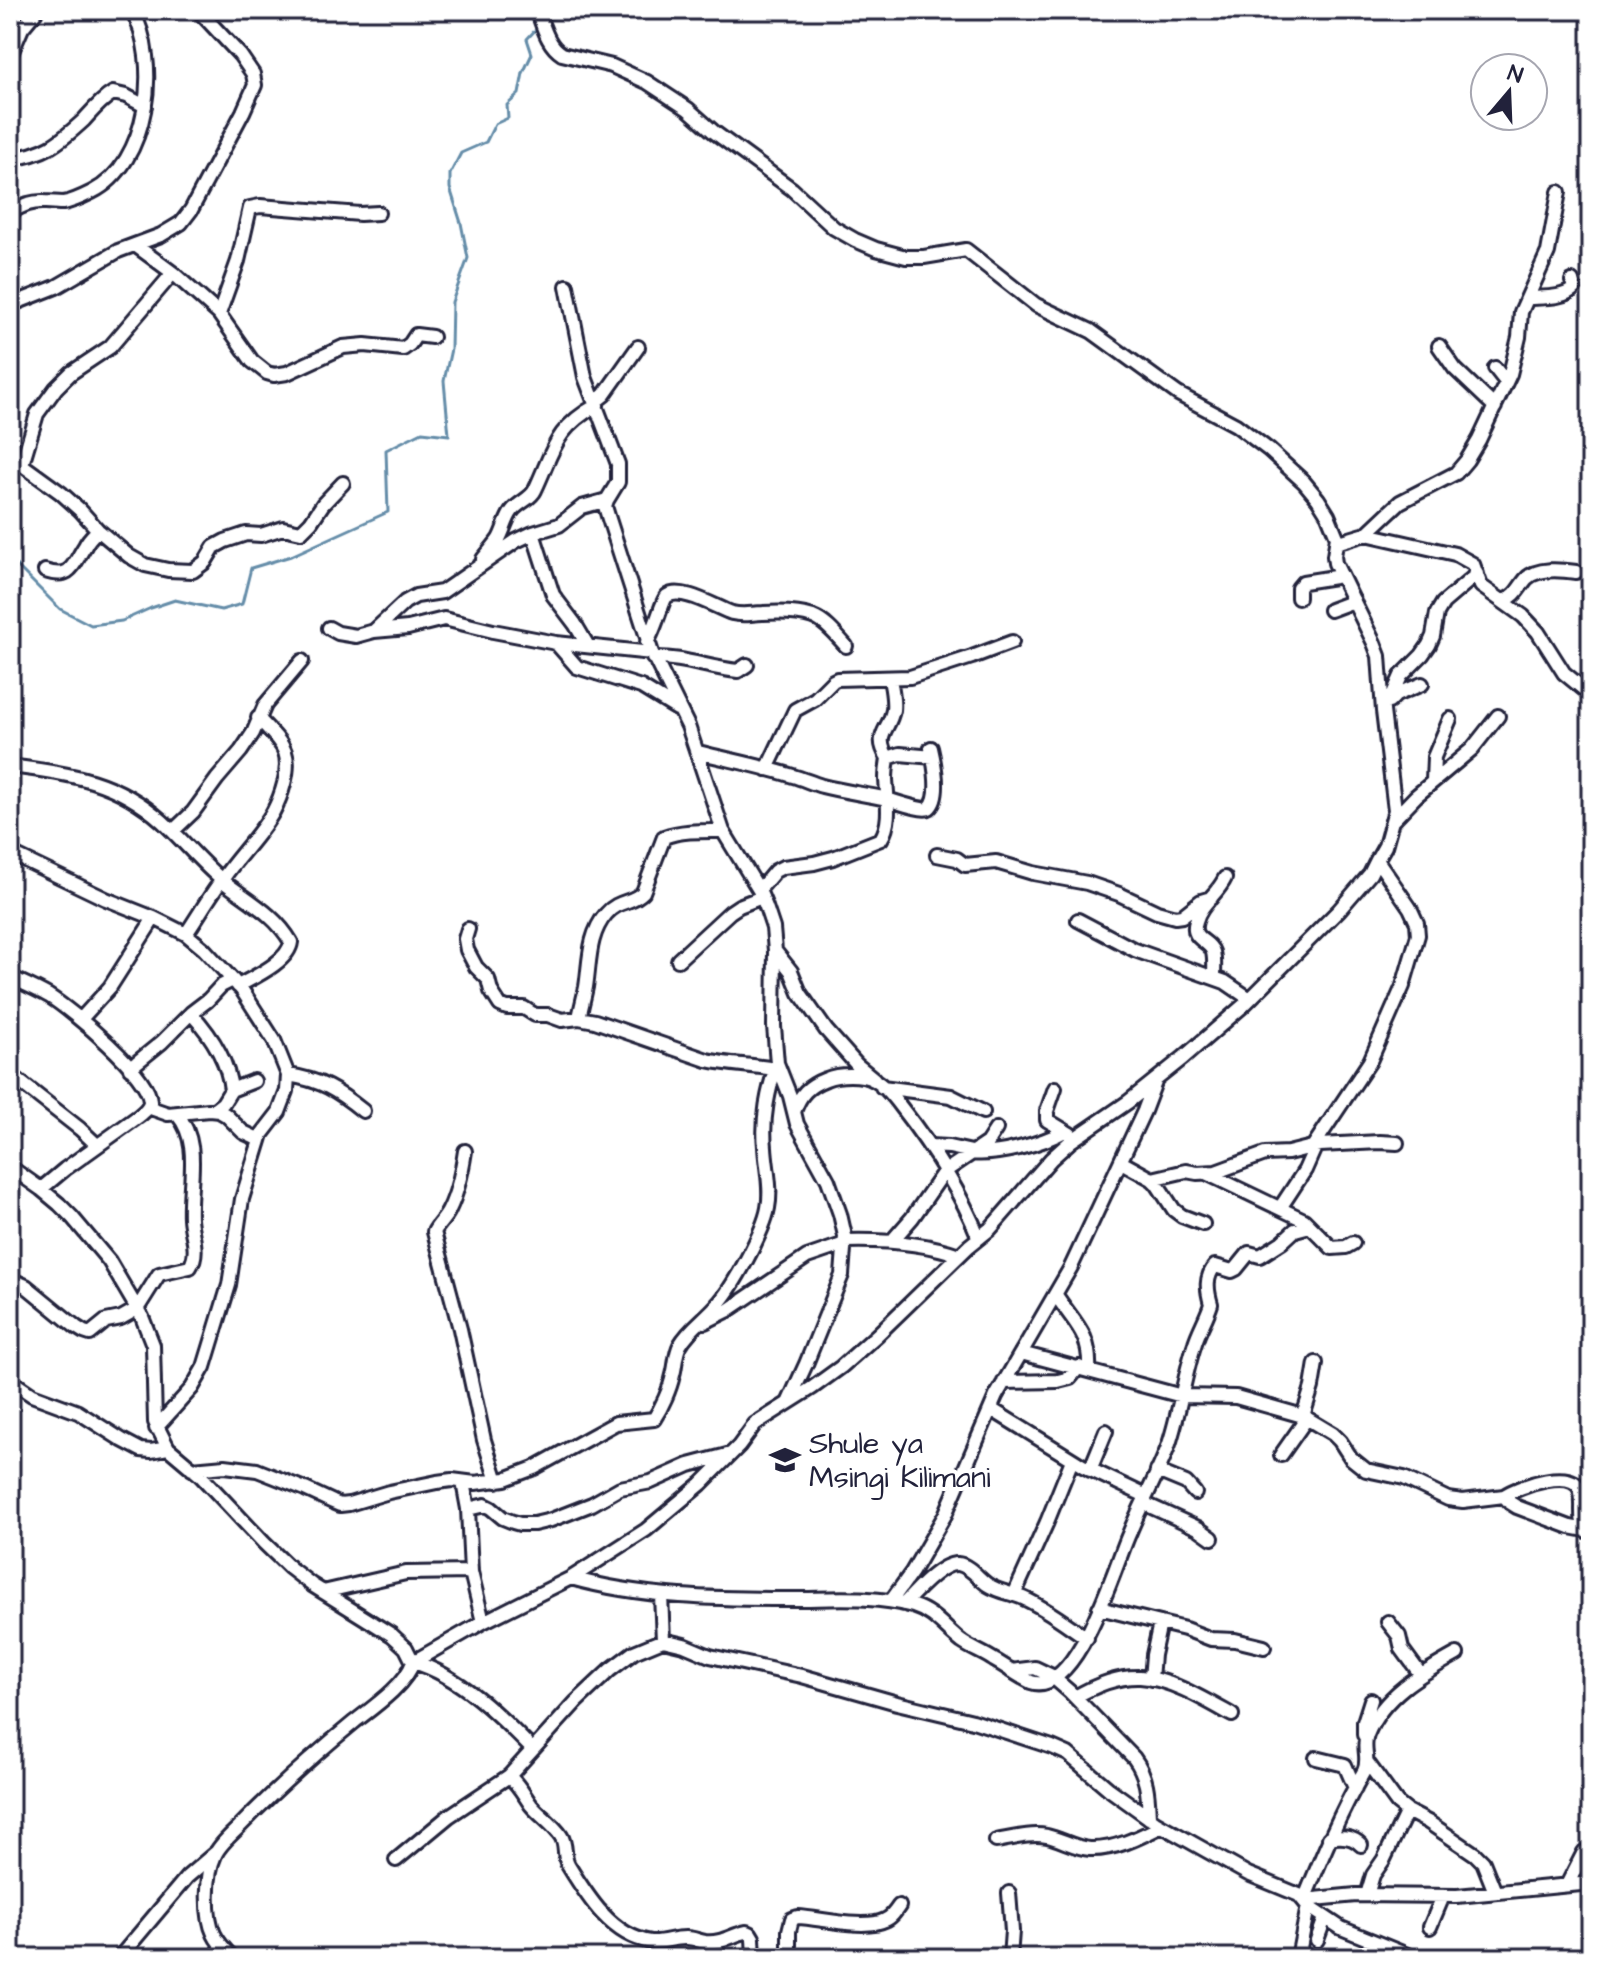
<svg xmlns="http://www.w3.org/2000/svg" width="1601" height="1968" font-family="'Architects Daughter',sans-serif">
<style>
.lines{fill:none;stroke-linecap:round;stroke-linejoin:round}
.stream{stroke:#658da9;stroke-width:3}
.minor-casing{stroke:#22223b;stroke-width:18}
.minor{stroke:#fff;stroke-width:12}
.labels{text-anchor:middle;stroke-width:8;stroke-linejoin:round;paint-order:stroke}
.poi-label{font-size:30px;fill:#22223b;stroke:#fff;text-anchor:start}
</style>
<rect width="100%" height="100%" fill="#fff"/>
<filter id="ink" filterUnits="userSpaceOnUse"><feTurbulence type="fractalNoise" baseFrequency=".0125" numOctaves="2"/><feDisplacementMap in="SourceGraphic" scale="16" xChannelSelector="R" yChannelSelector="G"/><feConvolveMatrix kernelMatrix="1 2 1 2 8 2 1 2 1" color-interpolation-filters="sRGB"/></filter>
<g filter="url(#ink)">
<g class="lines">
<!-- stream -->
<path class="stream" d="M546 20 567 14 571 10
M10 559 60 609 91 625 122 621 151 608 175 600 221 610 242 604 251 568 291 556 388 512 386 450 422 432 449 435 444 381 451 349 452 302 468 258 461 223 450 188V174L461 153 486 142 495 124 508 118 507 105 519 94 523 73 532 54 527 39 540 25"/>
<defs>
<path id="minor" d="M10 56 22 28 37 10
M10 159C45 154 58 144 84 120 93 110 101 100 113 93L126 96 145 106
M10 212C22 206 31 201 45 202 51 202 57 203 63 203 72 202 84 196 92 192 149 164 161 61 132 10
M135 245 173 273 219 314 252 361 267 373 274 375 287 373 343 347 365 345 403 349 410 344 416 335 432 337
M567 286 585 377 618 464V482L607 500 605 506 608 516 652 653 688 726 723 831 759 890 766 907 773 928 775 951 774 1026 777 1063 790 1096 797 1124 828 1180 840 1214 845 1236 842 1275 806 1364 789 1401
M1528 298C1542 297 1564 299 1574 288L1572 281
M10 305 56 287 118 251 161 235 181 223 191 210 243 112 255 85 253 74 240 55 198 10
M219 314 238 261 250 208 260 206 360 214 378 213
M1439 346 1455 369 1495 407
M1495 368 1506 382
M595 402 604 395 638 347
M10 456 61 493 80 510 98 530 129 556 145 565 168 570 193 571 205 562 214 547 225 541 246 534 261 535 283 528 301 532 311 522 323 504 343 483
M22 464 37 414 56 388 71 373 110 347 173 273
M533 533 553 595 575 624 588 646
M1366 534 1455 554 1473 564 1481 586 1523 616 1538 632 1564 673 1591 695
M1336 543 1366 534 1400 502 1456 473 1467 460 1479 440 1510 374 1519 337 1521 312 1548 252 1559 192
M483 559C488 553 494 546 499 539 504 530 506 519 512 511 519 502 531 499 535 490 554 450 554 429 597 405
M45 571C72 580 73 564 85 546 88 539 93 535 98 530
M1298 598V588L1303 582 1341 576
M1504 601C1518 594 1517 590 1526 579 1537 567 1562 570 1576 572
M1330 610 1354 601
M329 628 338 633 356 636 374 631 408 628 444 619 493 631 556 643 652 653
M374 631 405 602 416 596 442 592 516 541 533 533 559 525 582 507 607 500
M647 642C655 631 662 600 667 596 682 586 717 608 732 613 744 616 752 613 763 613 779 612 798 612 813 617 826 622 837 636 846 646
M556 643 577 667 641 687 677 709
M653 658C683 657 708 668 738 671L747 665
M1390 701 1401 676 1422 655 1429 645 1433 636 1437 613 1443 603 1477 574
M1389 702 1396 695 1422 684
M698 752C729 760 762 766 793 776 803 779 812 783 822 786 842 791 863 794 883 798 892 800 923 812 929 808 942 798 934 761 931 748
M888 758C873 735 889 731 893 710 894 702 892 685 889 678
M10 766C70 774 115 779 162 821 183 840 201 863 223 881 247 900 275 914 291 942 289 961 254 977 238 986
M767 769 795 710 815 699 833 681 837 679 910 677 972 657 1012 642
M1433 781 1434 757 1450 719
M1393 820 1416 796 1472 749 1498 716
M173 831 193 812 217 779 241 751 253 733 265 705 302 661
M10 853 106 899 154 918 186 934 204 949 242 990 274 1040 288 1075 287 1091 279 1112 262 1134 242 1199 229 1285 204 1367 192 1388 156 1428
M937 855 957 859 965 865 996 862 1033 873 1087 883 1119 894 1157 912 1175 917 1182 916 1201 901 1211 898
M759 890 775 871 783 867 814 863 833 858 881 839C892 822 887 799 886 779 886 772 887 765 888 758L900 754 933 757
M1078 920 1135 950 1225 982 1250 999
M468 929 465 939 467 950 476 967 488 979 491 991 500 1005 507 1008H524L535 1015H548L562 1020 579 1018 595 1021 707 1060C729 1065 752 1065 775 1069
M186 934C199 915 210 895 224 877 239 855 260 835 273 812 281 797 291 769 285 752 280 739 267 728 258 718
M775 951 791 971 800 993 826 1030 857 1065 874 1079
M678 960 730 912 739 906 762 897
M10 977C23 983 37 989 49 996 71 1010 151 1075 150 1102 149 1108 144 1112 139 1116L65 1169 41 1189
M1214 978C1214 970 1215 960 1213 952 1209 939 1190 941 1196 921 1201 903 1217 895 1225 878
M191 1013C211 1035 228 1060 231 1090
M579 1018C581 1008 584 997 586 987 590 962 588 935 606 914 619 899 632 904 643 892L664 837C682 830 703 831 723 831
M81 1019 110 987 154 918
M130 1068 162 1042 191 1013 208 1000 221 986 233 980
M10 1074 80 1129 97 1145
M288 1075C321 1080 337 1090 363 1111
M882 1087 951 1096 983 1112
M1055 1088 1047 1111V1120L1070 1134
M148 1107 168 1114 209 1110 219 1111 226 1115 243 1132 260 1140
M214 1110 223 1103 231 1090 254 1081
M794 1112C800 1094 808 1086 826 1079 838 1074 862 1073 874 1080 884 1085 894 1098 900 1106 932 1147 960 1190 979 1238
M1314 1145 1370 1061 1403 986 1418 935 1417 923 1410 908 1377 860
M930 1146 949 1147 972 1152
M465 1151C462 1171 458 1192 449 1210 445 1219 438 1224 434 1232L460 1329 484 1440 497 1481
M970 1153C998 1156 1041 1144 1065 1131
M1121 1162 1152 1179 1157 1184 1174 1210 1182 1216 1203 1224
M10 1167 41 1189 59 1204 72 1217 109 1261 142 1317 153 1345 155 1422 168 1448 200 1475 264 1543 290 1568 312 1585 392 1635 406 1648 413 1662C406 1685 372 1708 353 1723 314 1755 275 1790 239 1827 231 1835 219 1845 215 1855 206 1874 205 1915 214 1934 218 1943 226 1951 233 1958
M947 1170 987 1143 996 1129
M1206 1173 1304 1220 1332 1248 1346 1247 1353 1243
M1152 1179 1186 1171 1197 1173 1216 1172 1265 1154 1288 1153 1320 1145 1380 1142 1397 1143
M1280 1208 1305 1170 1316 1145
M845 1241C883 1240 923 1242 959 1255
M891 1242 912 1218 946 1169
M10 1279 26 1286 76 1327 84 1332 90 1334 106 1321 121 1318 137 1309 159 1274 190 1267C200 1251 191 1235 190 1218 188 1182 202 1144 177 1114
M1056 1295C1074 1323 1091 1333 1089 1370
M705 1322 727 1311 807 1257 845 1244
M1021 1353 1182 1396 1236 1397 1303 1416 1333 1434 1340 1441 1351 1458 1366 1470 1404 1478 1448 1499 1463 1501 1504 1496 1509 1502 1517 1507 1570 1527 1591 1531
M10 1380 32 1395 78 1412 122 1440 141 1450 151 1451 168 1448
M1004 1382 1058 1381 1070 1378 1079 1367
M991 1409 1083 1466 1146 1496
M1303 1416 1312 1387 1316 1363
M1281 1455 1307 1418
M192 1469 225 1466 257 1470 305 1489 333 1502 340 1505 349 1504 389 1492 437 1482 452 1480 475 1483 505 1479 534 1468 616 1423 654 1419C662 1407 670 1389 673 1375 676 1365 675 1355 680 1345 689 1329 705 1319 717 1305 733 1288 764 1231 768 1208 772 1188 766 1167 765 1147 762 1118 768 1091 777 1063
M1090 1470 1106 1431
M1157 1471 1186 1483 1195 1493
M463 1482 468 1509 471 1572 483 1622
M1504 1496C1519 1486 1575 1466 1581 1492 1584 1507 1579 1517 1586 1531
M1143 1503 1198 1528 1212 1538
M468 1509 485 1505 491 1508 503 1518 513 1522 520 1524H534L551 1520 592 1504 620 1488 651 1482 689 1465 731 1454
M571 1578C642 1598 718 1599 791 1599 833 1599 872 1595 913 1606 934 1612 945 1629 962 1642 972 1649 984 1653 994 1660 1007 1667 1018 1676 1031 1682 1077 1698 1115 1565 1129 1534 1141 1504 1158 1475 1169 1444 1180 1411 1184 1376 1195 1343 1199 1330 1207 1317 1211 1304 1207 1290 1205 1277 1215 1266L1232 1271 1236 1269 1249 1253 1260 1256 1282 1242 1295 1230 1310 1226
M323 1592 406 1573 471 1572
M661 1595 663 1640
M1014 1595 1047 1522 1072 1460
M891 1601 912 1572 945 1515 996 1396 1071 1267 1144 1111 1155 1082
M904 1604C914 1593 941 1562 958 1564 969 1565 979 1579 988 1585 999 1592 1012 1593 1023 1598 1046 1608 1066 1624 1087 1638
M1099 1608 1185 1629 1211 1639 1235 1640 1264 1647
M1388 1622 1399 1636 1402 1649 1421 1675
M1457 1654C1421 1674 1383 1695 1367 1735 1362 1748 1370 1759 1364 1771 1340 1813 1322 1856 1304 1900L1356 1895 1457 1896 1591 1883
M413 1662 483 1622 571 1578 646 1530 701 1484 739 1446 755 1424 812 1388 841 1367 877 1335 969 1246 990 1229 1051 1159 1071 1141 1128 1102 1183 1058 1244 1005 1339 910 1370 874 1377 860 1385 846 1395 810 1383 711 1379 656 1374 643 1335 563 1334 556 1337 537 1328 515 1318 499 1304 482 1269 450 1236 425 1178 394 1091 331 1036 305 966 250 924 257H906L876 249 855 240 834 228 792 189 714 132 688 109 647 82 612 66 562 54C547 45 543 25 537 10
M413 1662C459 1675 499 1715 532 1749
M1011 1671 1035 1668 1056 1678
M1055 1679 1070 1692 1134 1758C1148 1777 1148 1796 1149 1818
M1151 1679 1153 1655 1160 1623
M1075 1697C1094 1686 1119 1676 1140 1677 1169 1678 1207 1701 1232 1715
M1364 1735V1722L1371 1700
M1316 1758 1345 1765 1355 1788
M1367 1762 1397 1803 1407 1811 1428 1822 1475 1854 1483 1862 1495 1892
M509 1776C519 1785 524 1795 531 1805 540 1816 553 1824 561 1836 567 1845 563 1856 568 1865 587 1896 611 1936 651 1942 664 1943 675 1937 687 1938 693 1938 699 1941 705 1942 721 1944 732 1935 746 1932L750 1933 753 1938 754 1958
M1329 1838C1339 1836 1353 1836 1361 1845
M996 1841C1013 1838 1031 1833 1047 1836 1061 1839 1075 1848 1090 1849 1115 1850 1140 1837 1162 1826
M396 1860 449 1816 509 1776 576 1702 610 1670 634 1652 663 1640 684 1645 710 1656 802 1676 897 1703 973 1721 1052 1747 1068 1754 1109 1789 1155 1822 1248 1874 1299 1895 1308 1906 1298 1958
M1567 1885 1584 1852
M1009 1893 1012 1931 1010 1958
M1367 1895 1373 1875 1384 1859 1407 1811
M1308 1906 1341 1928 1415 1958
M1430 1927 1443 1896
M1317 1940 1325 1918
M119 1958 187 1877 215 1853
M789 1958V1931L792 1919 798 1917C820 1918 865 1930 885 1920 891 1918 895 1912 899 1906"/>
</defs>
<!-- minor casing -->
<use href="#minor" class="minor-casing"/>
<!-- minor -->
<use href="#minor" class="minor"/>
</g>
</g>
<!-- icons -->
<defs>
<symbol id="school-bare" viewBox="-9 -9 18 18"><path d="M0-5L7-2L0 1L-7-2ZM-4 1L0 2.5L4 1V4Q0 6-4 4Z" fill="#22223b" stroke="#fff" stroke-width="2.5" paint-order="stroke"/></symbol>
</defs>
<g fill-rule="evenodd">
<use href="#school-bare" x="763" y="1438" width="44" height="44"/>
</g>
<g class="labels">
<!-- poi labels -->
<g class="poi-label">
<text x="809" y="1453">Shule ya<tspan x="809" dy="34">Msingi Kilimani</tspan></text>
</g>
</g>
<!-- margin -->
<rect width="1601" height="1968" fill="none" stroke="#fff" stroke-width="40"/>
<rect x="20" y="20" width="1561" height="1928" fill="none" stroke="#22223b" stroke-width="3" filter="url(#ink)"/>
<!-- north arrow -->
<g transform="translate(1509 92) rotate(19)"><circle r="38" fill="#ffffff" stroke="#a7a7b1" stroke-width="2"/>
<path d="M0-6L14 30L0 20L-14 30Z" fill="#22223b"/>
<text y="-12" font-size="22" font-weight="bold" text-anchor="middle" fill="#22223b">N</text>
</g>
</svg>
